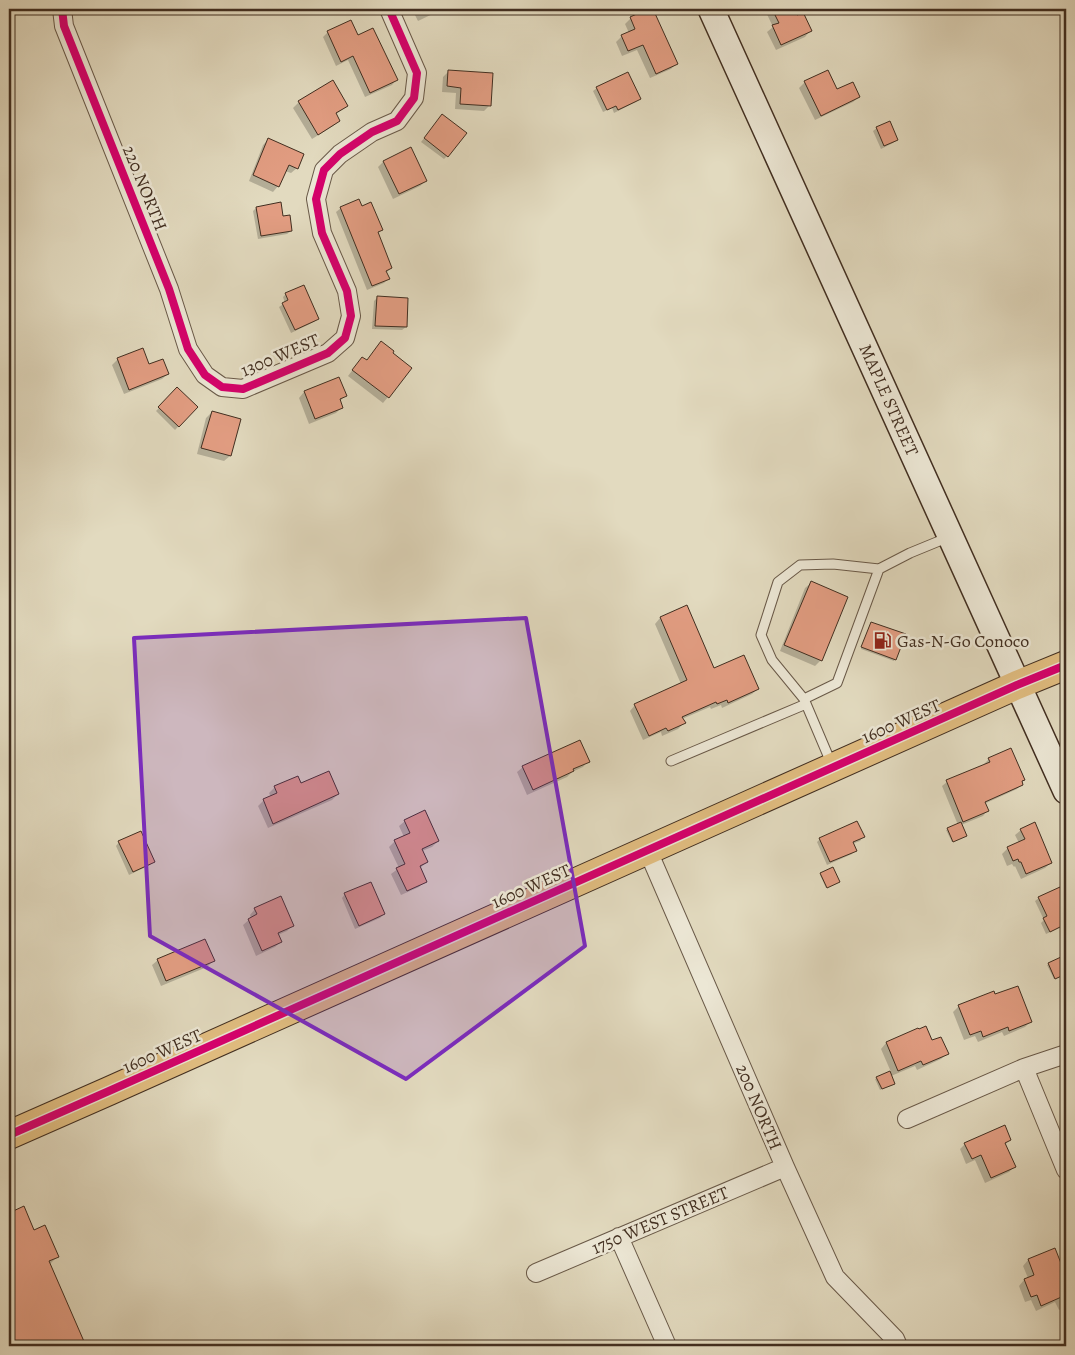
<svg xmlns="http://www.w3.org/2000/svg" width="1075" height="1355" font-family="Alegreya,serif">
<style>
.shadow{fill:#0003}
.building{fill:#e29d82;stroke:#412e20}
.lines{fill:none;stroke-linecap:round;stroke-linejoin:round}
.lane-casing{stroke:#695948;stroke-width:11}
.street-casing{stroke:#695948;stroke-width:20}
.secondary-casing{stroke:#412e20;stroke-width:28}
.primary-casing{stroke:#412e20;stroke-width:30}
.lane{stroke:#ece7d5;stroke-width:9}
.street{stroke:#ece7d5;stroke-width:18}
.secondary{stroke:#ece7d5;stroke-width:25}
.primary{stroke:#e1bd80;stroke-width:28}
.cycleway-casing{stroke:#ece7d5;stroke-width:11}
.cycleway{stroke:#d6006c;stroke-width:8}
.marked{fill:#7b2cbf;fill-opacity:0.2;stroke:#7b2cbf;stroke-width:4;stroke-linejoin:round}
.labels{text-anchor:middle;stroke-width:5;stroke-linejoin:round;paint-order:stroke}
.street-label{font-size:18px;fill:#412e20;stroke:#ece7d5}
.poi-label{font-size:18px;fill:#412e20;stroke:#ece7d5;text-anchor:start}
</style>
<rect width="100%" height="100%" fill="#e2dabf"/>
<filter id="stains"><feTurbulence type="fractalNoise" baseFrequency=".004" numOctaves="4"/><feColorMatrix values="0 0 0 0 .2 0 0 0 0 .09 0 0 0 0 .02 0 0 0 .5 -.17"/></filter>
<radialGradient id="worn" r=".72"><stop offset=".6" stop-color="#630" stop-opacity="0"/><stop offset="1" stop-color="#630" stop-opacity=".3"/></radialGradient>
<!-- shadow -->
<path class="shadow" d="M328 9H340L330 13Z
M412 9H443L418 21Z
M652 9 676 64 671 69 650 78 637 50 622 56 616 42 622 36 629 33 625 24 631 18Z
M767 9H793L796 17 810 31 805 37 776 50 767 32 773 27 765 10Z
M328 32 358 36 396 80 392 85 365 97 348 60 336 66 323 37Z
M449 71 489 106 484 111 455 109 456 93 442 92 443 77Z
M332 82 347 106 335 115 339 121 333 126 312 139 293 108 299 102Z
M805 82 836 91 859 97 853 102 815 120 799 88Z
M597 88 639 99 636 102 614 113 612 108 603 112 593 91Z
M439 119 447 156 444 159 421 142Z
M877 128 897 140 893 143 881 149 873 131Z
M269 139 297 168 291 173 285 171 278 186 273 192 249 181 263 145Z
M383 162 426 181 420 186 393 199 378 167Z
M256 208 282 218 291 231 287 234 258 239 253 211Z
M341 208H361L382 230 377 234 391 268 386 273 388 279 384 283 367 290 336 212Z
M286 294 318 319 314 322 291 333 279 307 285 303 283 297Z
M377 298 406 327 402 330 372 329 374 301Z
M118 359 168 374 162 379 124 394 112 365Z
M357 364 388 397 383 403 348 376Z
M338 378 345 396 339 402 342 407 336 413 309 424 299 398 304 392Z
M177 389 197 407 175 430 156 411Z
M212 412 240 420 230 456 224 461 197 454 206 418Z
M811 583 821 660 815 666 780 651 805 588Z
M686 607 713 670 758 689 752 694 722 708 721 705 711 709 710 707 682 719 684 723 678 729 662 736 661 732 643 740 630 711 635 705 681 684 655 624 660 618Z
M871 623 895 659 894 661 861 649Z
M989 759 1024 780 1021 782 1022 784 1017 789 984 804 987 811 983 816 961 825 966 836 952 842 946 830 958 825 942 786 947 782 985 765 984 764Z
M588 761 583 767 572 772 567 777 527 795 517 772 523 767Z
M300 785 338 794 332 800 268 828 258 806 264 800 271 797 269 793 275 787Z
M405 821 438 841 432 847 422 851 427 862 419 869 425 881 419 887 401 895 391 874 399 868 389 847 395 841 404 837 399 826Z
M1021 830 1051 863 1045 868 1021 879 1015 866 1014 867 1012 864 1007 866 1002 854 1008 848 1019 843 1015 835Z
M863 837 860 841 852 844 855 850 852 854 827 865 817 842 820 839Z
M119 842 153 862 150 865 129 875 116 846Z
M821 874 837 883 826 888 820 875Z
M1059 888 1066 904V925L1046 934 1041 923 1044 920 1035 901 1039 898Z
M345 894 384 914 380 918 355 929 342 898Z
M255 909 293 925 287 931 278 935 281 942 275 947 256 956 243 925 251 918 250 915Z
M1060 959 1066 973 1054 979 1047 965Z
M158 960 213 961 207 967 161 986 152 965Z
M959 1006 1030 1022 1025 1027 1004 1036 1002 1032 978 1042 975 1036 964 1040 953 1012Z
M918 1030 947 1054 941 1059 917 1070 915 1066 891 1076 893 1085 880 1090 875 1079 891 1072 881 1049 886 1043Z
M1009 1140 1005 1145 1014 1167 1009 1172 985 1183 975 1160 966 1164 960 1149 965 1144Z
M23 1208 33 1232 58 1256 50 1264 83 1344 80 1346H9V1214Z
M1054 1249 1066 1277V1307L1059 1310 1055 1302 1036 1311 1031 1300 1025 1302 1019 1286 1024 1280 1028 1278 1023 1266 1028 1260Z
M1066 1341V1346H1051L1058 1343V1345Z"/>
<!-- building -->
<path class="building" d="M648 9H653L678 64 656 74 643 45 628 51 621 35 635 29 630 17Z
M772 9H794L797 15 803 12 812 31 781 45 772 25 779 23Z
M351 20 358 35 373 28 398 80 370 93 353 56 341 62 327 31Z
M448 70 493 73 491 106 460 104 461 88 447 86Z
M828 70 837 89 853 82 860 97 821 116 804 81Z
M628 72 641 99 618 110 616 106 607 110 596 87Z
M333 80 348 106 336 113 340 121 318 135 298 101Z
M442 114 467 133 448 157 424 138Z
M890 121 898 140 884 146 876 127Z
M268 138 304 154 298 169 289 165 279 187 253 175Z
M411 147 427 181 399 194 383 161Z
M359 199 362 206 371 202 383 230 378 232 392 268 386 271 390 279 372 286 340 207Z
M281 202 283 216 290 215 292 231 261 236 256 207Z
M304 285 319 319 295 330 282 303 288 300 285 293Z
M377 296 408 298 407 327 375 326Z
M381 341 394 351 393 353 412 368 389 398 352 370 362 357 367 360Z
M143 348 149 364 163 359 169 374 129 390 117 358Z
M339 377 347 396 340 399 343 408 315 419 304 391Z
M177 387 198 407 179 427 158 407Z
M212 411 241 419 231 456 201 448Z
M811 581 848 597 822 661 784 645Z
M687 605 714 668 744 655 759 689 728 703 727 700 717 704 716 702 682 717 686 723 668 731 666 728 649 736 634 704 687 680 660 617Z
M871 622 906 634 896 660 861 647Z
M580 740 590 762 573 769 574 771 533 790 522 766Z
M1011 748 1025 780 1022 781 1023 785 985 802 989 811 963 822 946 780 990 762 988 758Z
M329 771 339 794 273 824 263 799 277 793 274 786 298 776 301 783Z
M425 810 439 841 422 849 428 862 420 866 427 882 407 891 396 868 405 864 394 840 410 833 404 820Z
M857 821 865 837 853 842 857 851 830 862 819 838Z
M961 822 967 836 953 842 947 828Z
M1035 822 1052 863 1026 874 1021 862H1019L1018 859 1013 861 1007 847 1025 839 1020 829Z
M141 831 155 862 133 872 118 841Z
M833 867 840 882 827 888 820 873Z
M371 882 385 914 359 926 344 893Z
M1060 887 1066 901V924L1050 932 1043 918 1047 916 1038 897Z
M281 896 294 926 278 933 282 942 262 951 248 919 257 914 254 908Z
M205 939 215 961 166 981 157 959Z
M1061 957 1066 969V974L1055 979 1048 963Z
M1018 986 1032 1022 1009 1031 1008 1027 983 1037 981 1031 970 1035 958 1005 994 991 995 994Z
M926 1026 932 1040 941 1037 949 1054 923 1065 921 1061 898 1071 886 1042 918 1028 919 1029Z
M890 1071 895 1084 882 1089 876 1077Z
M1005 1125 1011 1140 1005 1143 1016 1167 991 1178 981 1155 972 1159 964 1143Z
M24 1206 34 1230 45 1225 59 1257 49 1261 86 1346H9V1213Z
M1055 1248 1066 1276V1295L1041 1306 1037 1295 1031 1297 1024 1279 1034 1275 1028 1259Z"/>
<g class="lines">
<defs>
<path id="lane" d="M804 699 837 683 879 569
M671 761 806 704
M832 765 804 699 772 660 761 635 778 582 800 565 833 564 879 569 910 553 949 537"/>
<path id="street" d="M62 9 64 26 169 289 188 349 205 375 222 387 243 389 328 353 345 338 351 316 347 291 322 233 316 199 324 170 340 154 372 132 397 121 414 98 417 73 389 9
M648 851 785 1167 835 1277 895 1339 898 1346
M1024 1068 1066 1170
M907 1119 1024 1068 1066 1054
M619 1237 667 1346
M536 1273 785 1167"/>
<path id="secondary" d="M711 9 1066 791"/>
<path id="primary" d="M9 1135 109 1091 1017 685 1066 665"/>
</defs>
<!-- lane casing -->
<use href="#lane" class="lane-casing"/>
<!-- street casing -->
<use href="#street" class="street-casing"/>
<!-- secondary casing -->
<use href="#secondary" class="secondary-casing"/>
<!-- primary casing -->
<use href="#primary" class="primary-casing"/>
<!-- lane -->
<use href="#lane" class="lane"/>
<!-- street -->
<use href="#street" class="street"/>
<!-- secondary -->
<use href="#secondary" class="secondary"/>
<!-- primary -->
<use href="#primary" class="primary"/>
<defs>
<path id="cycleway" d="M62 9 64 26 169 289 188 349 205 375 222 387 243 389 328 353 345 338 351 316 347 291 322 233 316 199 324 170 340 154 372 132 397 121 414 98 417 73 389 9
M9 1135 109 1091 1017 685 1066 665"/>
</defs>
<!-- cycleway casing -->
<use href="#cycleway" class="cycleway-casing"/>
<!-- cycleway -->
<use href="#cycleway" class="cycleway"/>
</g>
<!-- marked area -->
<path class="marked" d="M526 618 585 946 406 1079 150 936 134 638Z"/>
<!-- icons -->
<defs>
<symbol id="fuel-bare" viewBox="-9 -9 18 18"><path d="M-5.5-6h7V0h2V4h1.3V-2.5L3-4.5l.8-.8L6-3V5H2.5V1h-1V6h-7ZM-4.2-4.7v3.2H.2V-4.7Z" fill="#8f2418" stroke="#ece7d5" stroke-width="2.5" paint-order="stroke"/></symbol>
</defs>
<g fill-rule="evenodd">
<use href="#fuel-bare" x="870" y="628" width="25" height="25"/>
</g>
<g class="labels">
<!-- street labels -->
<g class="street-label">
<text transform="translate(145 188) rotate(68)" y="6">220 NORTH</text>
<text transform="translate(280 355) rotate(-23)" y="6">1300 WEST</text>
<text transform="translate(889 400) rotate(66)" y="6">MAPLE STREET</text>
<text transform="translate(901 721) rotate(-24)" y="6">1600 WEST</text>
<text transform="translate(531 886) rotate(-24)" y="6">1600 WEST</text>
<text transform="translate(162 1051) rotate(-24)" y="6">1600 WEST</text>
<text transform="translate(759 1107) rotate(67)" y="6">200 NORTH</text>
<text transform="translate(660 1220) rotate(-23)" y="6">1750 WEST STREET</text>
</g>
<!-- poi labels -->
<g class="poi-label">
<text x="897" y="647">Gas-N-Go Conoco</text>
</g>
</g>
<!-- margin -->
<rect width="1075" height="1355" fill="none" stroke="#e2dabf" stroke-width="30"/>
<rect x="10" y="10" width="1055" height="1335" fill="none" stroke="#412e20" stroke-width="2.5"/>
<rect x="15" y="15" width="1045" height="1325" fill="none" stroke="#412e20"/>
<rect width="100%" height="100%" filter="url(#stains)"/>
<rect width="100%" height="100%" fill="url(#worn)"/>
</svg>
